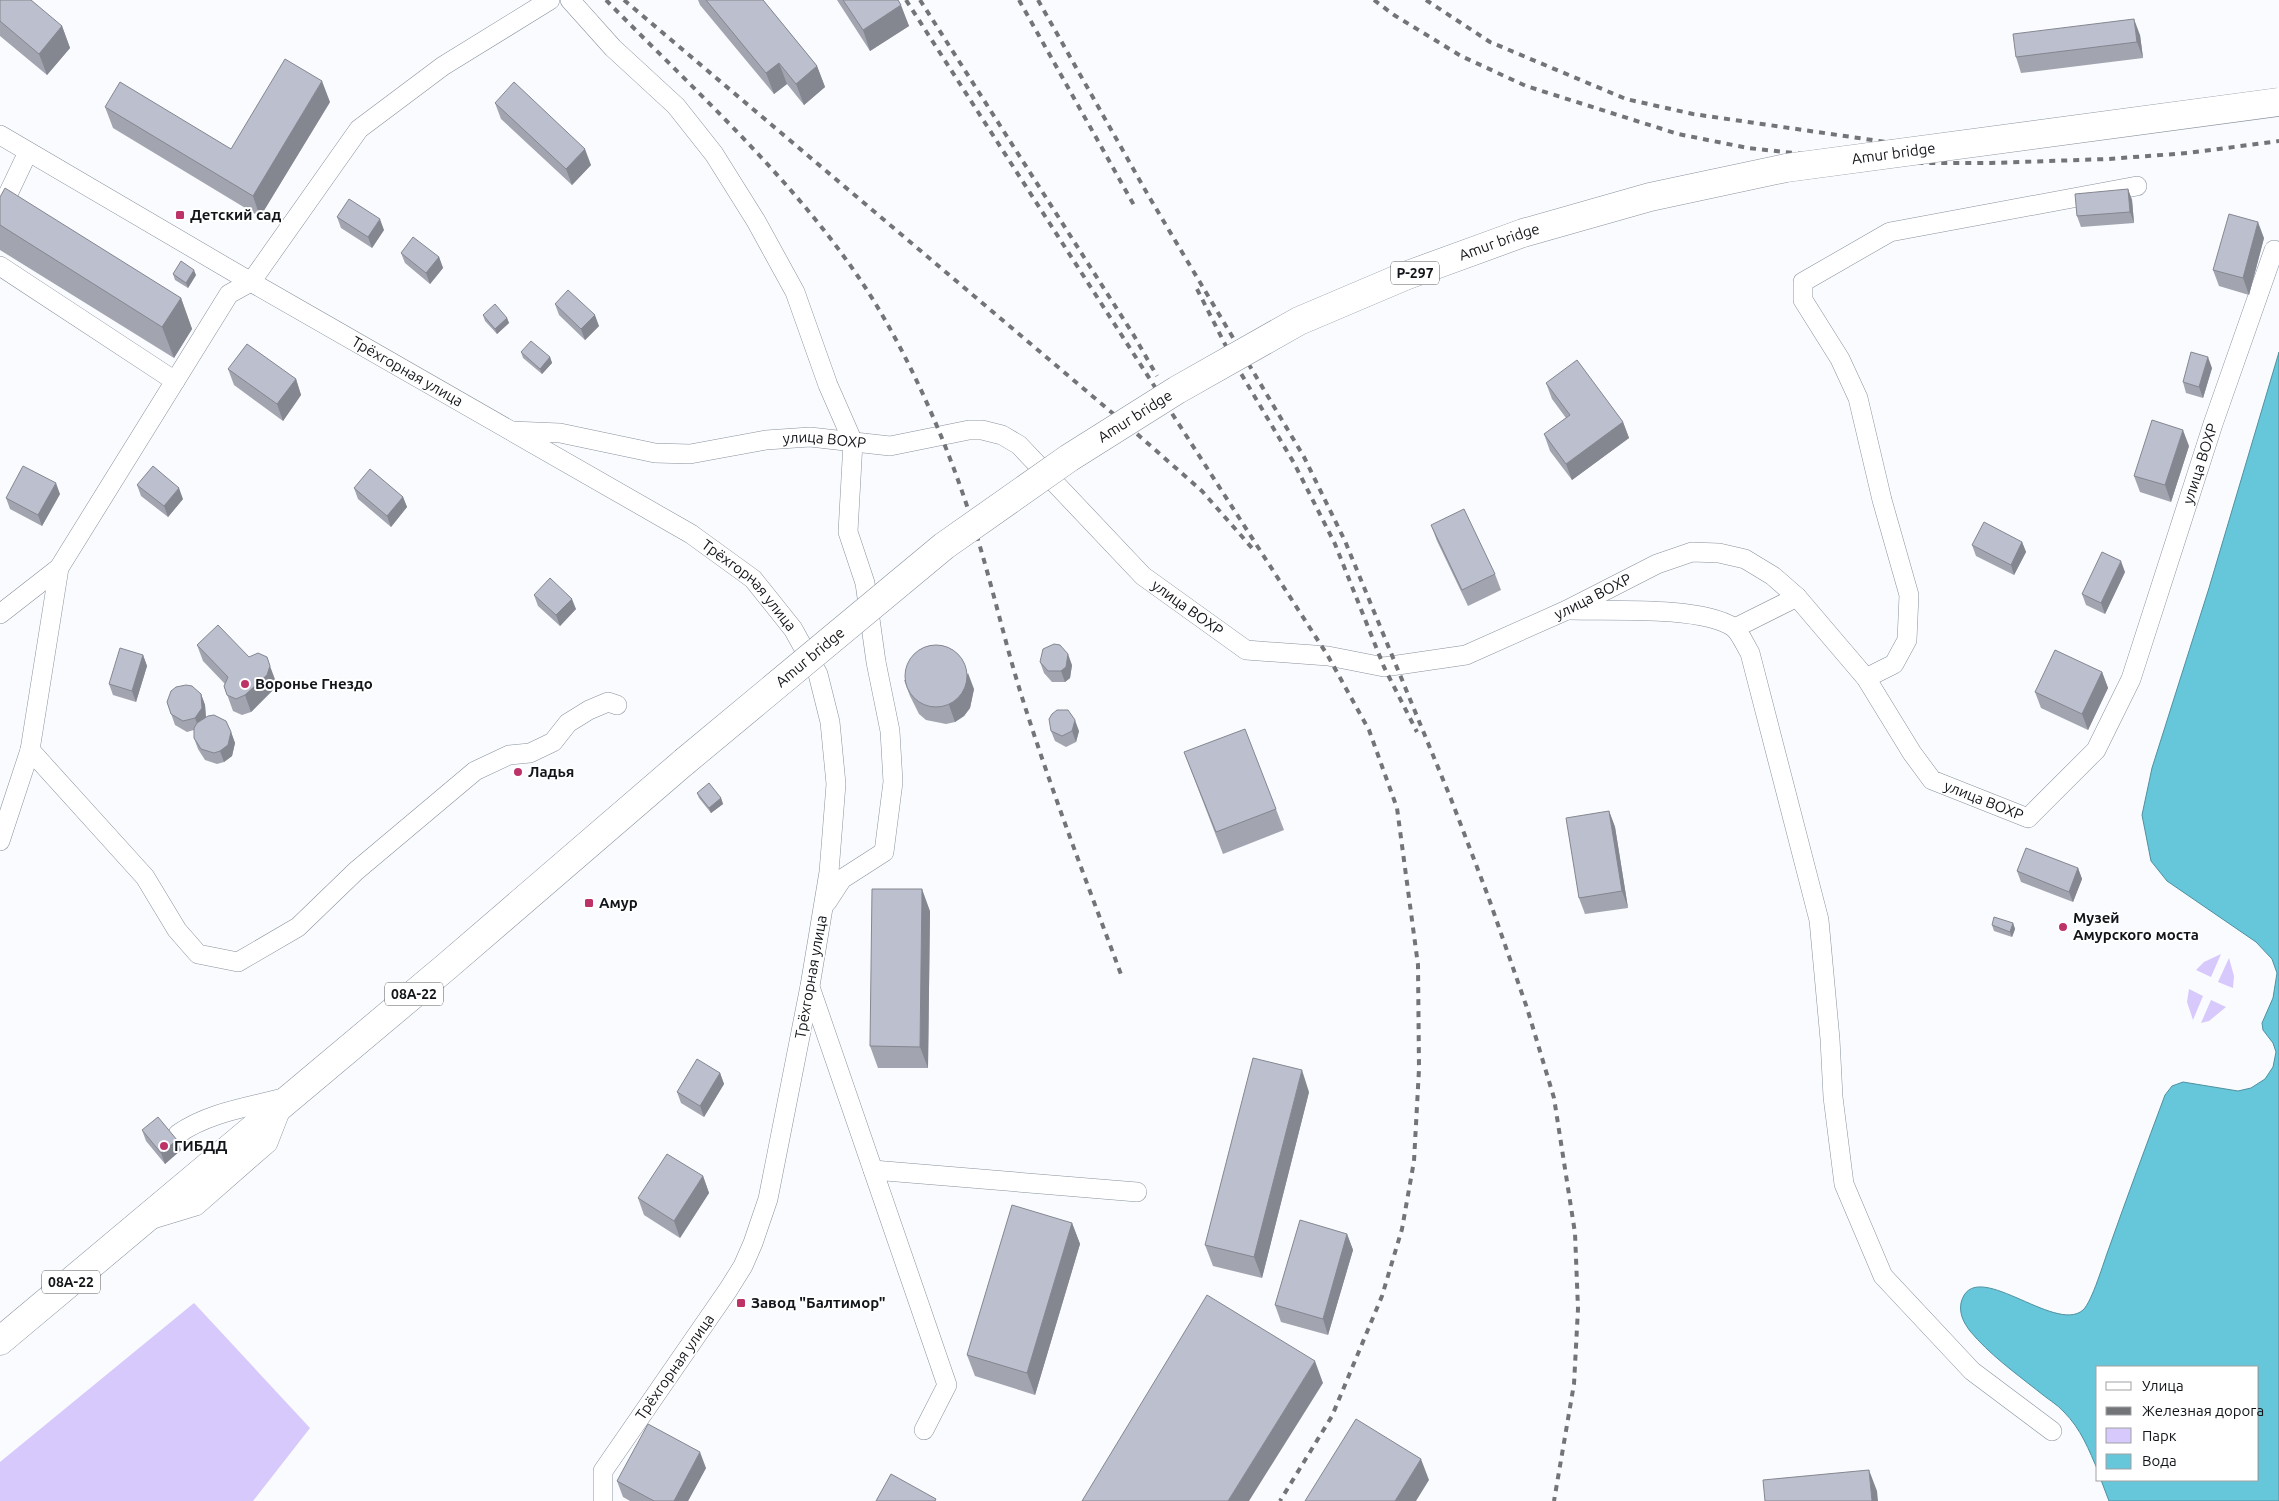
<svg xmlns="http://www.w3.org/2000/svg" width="2279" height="1501" font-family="Ubuntu,sans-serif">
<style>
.green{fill:#d7c9fb}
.water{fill:#66c6da;stroke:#4d91a0}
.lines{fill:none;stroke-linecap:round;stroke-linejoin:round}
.minor-casing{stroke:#89929d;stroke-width:20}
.highway-casing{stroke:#89929d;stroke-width:29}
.minor{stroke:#fff;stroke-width:19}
.highway{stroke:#fff;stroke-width:28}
.rail{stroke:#727478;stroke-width:4;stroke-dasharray:6 6;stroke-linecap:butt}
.highway-bridge-casing{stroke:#89929d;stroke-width:29;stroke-linecap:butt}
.highway-bridge{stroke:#fff;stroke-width:28}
.wall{fill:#a2a4b0}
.shaded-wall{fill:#848690}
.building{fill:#bcbfcd;stroke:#848690}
.poi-dot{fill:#bd3267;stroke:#fff;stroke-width:2}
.labels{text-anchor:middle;stroke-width:4;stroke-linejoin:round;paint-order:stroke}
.shield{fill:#fff;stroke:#595b5e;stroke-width:1}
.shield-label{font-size:14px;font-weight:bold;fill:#121519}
.street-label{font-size:15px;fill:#121519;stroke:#fff}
.poi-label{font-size:15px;font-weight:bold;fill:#121519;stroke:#fff;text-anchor:start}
</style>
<rect width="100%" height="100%" fill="#f9fbfe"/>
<!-- green -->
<path class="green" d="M2221 954 2211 977 2196 970 2204 962Z
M2229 958 2234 976 2233 988 2218 982Z
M2189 989 2203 996 2193 1020 2187 1002Z
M2211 1000 2226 1007 2209 1021 2201 1023Z
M194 1303 310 1428 253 1501H0V1462Z"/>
<!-- water -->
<path class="water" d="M2279 352V1501H2109L2101 1480H2258V1367H2098V1471C2089 1450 2081 1429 2064 1412 2057 1404 2046 1398 2038 1391 2014 1372 1989 1354 1970 1331 1964 1323 1959 1314 1961 1303 1973 1254 2055 1335 2083 1310 2092 1302 2104 1261 2109 1248 2127 1197 2146 1146 2165 1095L2172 1086 2183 1082 2238 1091 2251 1088 2265 1079 2273 1067 2276 1052 2273 1043 2263 1030 2262 1023 2273 998 2277 973 2272 959 2256 942 2167 881 2151 861 2142 815 2152 768 2209 588Z"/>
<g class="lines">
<defs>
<g id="minor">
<path d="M550 0 443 66 359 129 251 282 229 294 59 568 30 750 145 877 177 930 198 954 238 962 298 927 356 871 475 771 509 755 530 753 553 742 568 723 589 710 608 702 617 705"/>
<path d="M570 0 613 48 676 106 714 154 756 221 795 292 828 385 853 442 848 532 865 583 876 662 890 731 893 782 884 852 842 879 827 902"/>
<path id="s1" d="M0 135 251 282 691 534 753 579 793 629 818 674 830 722 836 784 829 872 810 986 768 1199 753 1243 743 1266 728 1290 603 1471V1501"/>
<path d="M0 211 28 152"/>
<path d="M0 266 175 381"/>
<path id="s2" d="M512 431 560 433 655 453 690 454 766 440 810 437 890 446 969 430H982L1002 435 1019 445 1143 576 1246 650 1328 656 1384 667 1466 655 1567 610 1657 564 1692 552 1719 553 1745 559 1773 576 1797 597 1866 678 1912 753 1932 780 2028 818 2096 750 2131 679 2213 424 2274 250"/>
<path d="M1569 610C1610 611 1700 606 1733 627 1740 632 1745 645 1750 653L1819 920 1830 1039 1833 1097 1844 1184 1883 1276 1972 1371 2052 1431"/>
<path d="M0 614 59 568"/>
<path d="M1735 628 1797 597"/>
<path d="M1866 678 1894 664 1907 640 1909 595 1882 500 1858 398 1840 359 1803 300V282L1890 232 2137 186"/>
<path d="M0 841 30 750"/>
<path d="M810 987 947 1385 924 1430"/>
<path d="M178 1134C209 1112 250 1107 287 1097"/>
<path d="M873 1170 1137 1192"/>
<path d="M150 1220 196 1206 268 1143 282 1107"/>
</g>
<path id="highway" d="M0 1341 446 967 684 762"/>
</defs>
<!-- minor casing -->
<use href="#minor" class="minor-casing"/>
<!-- highway casing -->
<use href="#highway" class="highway-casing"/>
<!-- minor -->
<use href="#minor" class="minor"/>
<!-- highway -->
<use href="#highway" class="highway"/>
<!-- rail -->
<path class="rail" d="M606 0C692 88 787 173 857 275 903 342 943 433 968 509 989 570 1002 633 1021 694 1051 790 1087 883 1122 977
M624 0 1136 433 1202 491 1252 548
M906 0 1328 656 1369 730 1397 808 1418 965 1419 1069 1414 1161 1402 1229 1382 1296 1332 1416 1280 1501
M920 0 1133 334 1157 376
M1019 0 1135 207
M1038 0 1148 195 1304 457 1345 541 1451 799 1488 896 1527 1008 1554 1098 1575 1233 1578 1309 1574 1384 1554 1501
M1374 0 1394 15 1461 56 1526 86 1678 134 1748 148 1886 163H1991L2108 159 2188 153 2279 141
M1426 0 1490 42 1626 99 1693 114 1886 142 2185 126 2279 114
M1197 289 1233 360 1294 463 1335 544 1384 667 1417 732"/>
<defs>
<g id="highway-bridge">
<path id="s3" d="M684 762 944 546 1069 458 1177 390 1299 321 1405 276 1523 233 1650 197 1786 168 2279 102"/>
</g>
</defs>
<!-- highway-bridge casing -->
<use href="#highway-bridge" class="highway-bridge-casing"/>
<!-- highway-bridge -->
<use href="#highway-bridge" class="highway-bridge"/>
</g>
<!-- wall -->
<path class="wall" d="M0 0 62 26 70 48 47 75 0 36Z
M698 0H763L817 66 825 87 804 105 787 84 774 94 700 5Z
M837 0H898L909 26 870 51Z
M2140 35 2143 58 2021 73 2016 57Z
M330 102 260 217 113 128 105 107 231 149Z
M495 103 591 165 572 185 501 119Z
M2128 189 2132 200 2134 223 2081 227 2077 216Z
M0 197 181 298 192 329 174 358 0 250Z
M337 217 384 230 372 248 341 228Z
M2264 238 2249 295 2219 286 2213 270Z
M401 253 439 257 443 268 430 284 405 263Z
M173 274 196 275 188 288 175 280Z
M555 304 599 326 585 340 559 315Z
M483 315 507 318 509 323 497 334 485 321Z
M521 352 550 357 552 363 542 374 523 358Z
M2212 368 2203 398 2186 393 2183 382Z
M228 369 296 379 301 395 283 421 234 385Z
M1546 383 1623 422 1629 438 1572 480 1550 451 1544 434 1566 418 1552 399Z
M2189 446 2171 502 2140 492 2134 476Z
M137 485 183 499 168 517 141 496Z
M354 488 403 497 407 507 391 527 358 499Z
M60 494 42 526 10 509 6 498Z
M1431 525 1495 574 1501 590 1468 606 1437 541Z
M2022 542 2026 552 2014 575 1976 556 1972 545Z
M2125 572 2105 614 2086 605 2082 594Z
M534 595 576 609 560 626 538 606Z
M197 645 249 657 276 682 272 691 251 712 242 715 233 711 224 686 225 684 203 661Z
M143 655 147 666 136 702 113 695 109 684Z
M1040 662 1072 665 1070 678 1065 682H1052L1044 673Z
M2102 672 2108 688 2088 730 2041 708 2035 692Z
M904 680 974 689 970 708 964 716 955 722 946 724 926 720 919 714 910 696Z
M201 694 205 705 206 717 231 732 235 743 232 756 224 762 217 764 205 760 198 749 194 738V730L187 732 175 725 167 702Z
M1051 731H1079L1076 742 1066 747 1055 741Z
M1184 752 1276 809 1284 830 1223 854Z
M697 793 721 798 723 804 711 813 699 798Z
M1609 811 1615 827 1628 908 1585 914 1579 898Z
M2078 868 2082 879 2073 902 2021 882 2017 871Z
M930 911 928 1068H878L870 1046Z
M2013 923 2015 929 2012 937 1994 931 1992 925Z
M720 1073 724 1084 704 1117 681 1103 677 1092Z
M1309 1092 1262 1278 1213 1266 1205 1245Z
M142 1130 181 1150 165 1164 146 1141Z
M703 1176 709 1193 680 1238 644 1215 638 1198Z
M1072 1223 1080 1244 1035 1395 975 1376 967 1355Z
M1347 1234 1353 1250 1328 1335 1281 1322 1275 1305Z
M706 1468 688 1501H630L623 1497 617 1481Z"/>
<!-- shaded-wall -->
<path class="shaded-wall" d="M901 5 909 26 870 51 863 30Z
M2134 19 2140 35 2143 58 2137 42Z
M62 26 70 48 47 75 39 54Z
M779 63 787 84 774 94 766 73Z
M817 66 825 87 804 105 796 84Z
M322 81 330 102 260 217 253 196Z
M585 149 591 165 572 185 566 169Z
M2128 189 2132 200 2134 223 2130 212Z
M380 219 384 230 372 248 368 237Z
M2258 222 2264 238 2249 295 2243 278Z
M439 257 443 268 430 284 426 273Z
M194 270 196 275 188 288 186 283Z
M181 298 192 329 174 358 162 327Z
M595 315 599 326 585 340 581 329Z
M507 318 509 323 497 334 495 329Z
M550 357 552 363 542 374 540 369Z
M2208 357 2212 368 2203 398 2199 387Z
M296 379 301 395 283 421 277 404Z
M1623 422 1629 438 1572 480 1566 464Z
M2183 430 2189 446 2171 502 2165 485Z
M56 483 60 494 42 526 38 515Z
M179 488 183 499 168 517 164 506Z
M403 497 407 507 391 527 387 516Z
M2022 542 2026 552 2014 575 2011 565Z
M2121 561 2125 572 2105 614 2101 603Z
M572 599 576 609 560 626 556 615Z
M1068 654 1072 665 1070 678 1065 682 1061 671Z
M143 655 147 666 136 702 132 691Z
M270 666 276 682 272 691 251 712 245 695Z
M2102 672 2108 688 2088 730 2082 714Z
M968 673 974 689 970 708 964 716 955 722 949 705Z
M201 694 205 705 206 719 199 729 195 718Z
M1075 720 1079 731 1076 742 1072 731Z
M231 732 235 743 232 756 224 762 220 751Z
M721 798 723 804 711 813 709 808Z
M1609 811 1615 827 1628 908 1622 891Z
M2078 868 2082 879 2073 902 2069 892Z
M922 889 930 911 928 1068 920 1047Z
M2013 923 2015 929 2012 937 2010 932Z
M1302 1070 1309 1092 1262 1278 1254 1257Z
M720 1073 724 1084 704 1117 700 1106Z
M177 1140 181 1150 165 1164 161 1153Z
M703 1176 709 1193 680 1238 674 1221Z
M1072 1223 1080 1244 1035 1395 1027 1373Z
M1347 1234 1353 1250 1328 1335 1323 1319Z
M1315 1361 1323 1383 1249 1501H1228Z
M700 1452 706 1468 688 1501H674Z
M1421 1459 1429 1480 1416 1501H1395Z
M1869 1470 1877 1491 1878 1501H1872Z"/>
<!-- building -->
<path class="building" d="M0 0H31L62 26 39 54 0 21Z
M706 0H763L817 66 796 84 779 63 766 73Z
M843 0H898L901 5 863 30Z
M2134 19 2137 42 2016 57 2013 34Z
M285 59 322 81 253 196 105 107 120 82 231 149Z
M514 82 585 149 566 169 495 103Z
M5 188 181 298 162 327 0 225V197Z
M2128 189 2130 212 2077 216 2075 194Z
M349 199 380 219 368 237 337 217Z
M2229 214 2258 222 2243 278 2213 270Z
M413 237 439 257 426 273 401 253Z
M181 261 194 270 186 283 173 274Z
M568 290 595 315 581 329 555 304Z
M495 304 507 318 495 329 483 315Z
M531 341 550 357 540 369 521 352Z
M247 344 296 379 277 404 228 369Z
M2191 352 2208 357 2199 387 2183 382Z
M1577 360 1623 422 1566 464 1544 434 1570 415 1546 383Z
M2152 420 2183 430 2165 485 2134 476Z
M23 466 56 483 38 515 6 498Z
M153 466 179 488 164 506 137 485Z
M370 469 403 497 387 516 354 488Z
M1464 509 1495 574 1462 590 1431 525Z
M1984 522 2022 542 2011 565 1972 545Z
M2102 552 2121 561 2101 603 2082 594Z
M550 578 572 599 556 615 534 595Z
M218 625 249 657 258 653 267 657 270 666 267 675 245 695 236 699 227 695 224 686 228 677 197 645Z
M1054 644 1060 645 1068 654 1066 667 1061 671H1048L1040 662 1043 649Z
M905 676a31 31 0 1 1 62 0a31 31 0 1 1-62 0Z
M120 648 143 655 132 691 109 684Z
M2055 650 2102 672 2082 714 2035 692Z
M186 685 192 686 201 694 202 708 195 718 183 721 171 714 167 702 171 691 176 687Z
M1057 710H1068L1075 720 1072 731 1062 736 1051 731 1049 719 1052 714Z
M214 715 226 721 231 732 228 745 220 751 214 753 201 749 194 738V728L197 723 208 716Z
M1245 729 1276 809 1216 832 1184 752Z
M709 783 721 798 709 808 697 793Z
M1609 811 1622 891 1579 898 1566 818Z
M2026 848 2078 868 2069 892 2017 871Z
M872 889H922L920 1047 870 1046Z
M1994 917 2013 923 2010 932 1992 925Z
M1253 1058 1302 1070 1254 1257 1205 1245Z
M697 1059 720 1073 700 1106 677 1092Z
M158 1117 177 1140 161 1153 142 1130Z
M667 1154 703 1176 674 1221 638 1198Z
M1012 1205 1072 1223 1027 1373 967 1355Z
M1300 1220 1347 1234 1323 1319 1275 1305Z
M1207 1295 1315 1361 1228 1501H1082Z
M1356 1419 1421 1459 1395 1501H1305Z
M648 1424 700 1452 674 1501H654L617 1481Z
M1869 1470 1872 1501H1765L1763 1480Z
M891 1474 936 1499 935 1501H876Z"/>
<!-- markers -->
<g class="poi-dot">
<rect x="175" y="210" width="10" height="10" rx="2.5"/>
<circle cx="245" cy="684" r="5"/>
<circle cx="518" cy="772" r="5"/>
<rect x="584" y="898" width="10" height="10" rx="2.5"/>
<circle cx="2063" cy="927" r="5"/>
<circle cx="164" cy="1146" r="5"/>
<rect x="736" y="1298" width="10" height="10" rx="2.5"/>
</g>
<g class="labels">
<!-- shield labels -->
<g class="shield">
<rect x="1391" y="261.5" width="48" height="23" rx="4"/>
<rect x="385" y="982.5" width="58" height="23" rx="4"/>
<rect x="42" y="1270.5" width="58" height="23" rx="4"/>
</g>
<g class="shield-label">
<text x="1415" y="278">Р-297</text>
<text x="414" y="999">08А-22</text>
<text x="71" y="1287">08А-22</text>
</g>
<!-- street labels -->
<g class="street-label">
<text dy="5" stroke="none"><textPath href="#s3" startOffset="1379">Amur bridge</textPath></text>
<text dy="5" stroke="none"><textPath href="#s3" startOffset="974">Amur bridge</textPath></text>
<text dy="5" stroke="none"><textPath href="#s1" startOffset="471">Трёхгорная улица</textPath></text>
<text dy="5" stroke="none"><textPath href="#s3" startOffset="569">Amur bridge</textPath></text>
<text dy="5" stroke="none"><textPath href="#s2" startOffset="316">улица ВОХР</textPath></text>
<text dy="5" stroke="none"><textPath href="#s2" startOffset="2145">улица ВОХР</textPath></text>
<text dy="5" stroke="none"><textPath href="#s1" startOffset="876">Трёхгорная улица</textPath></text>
<text dy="5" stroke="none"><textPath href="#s2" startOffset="1185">улица ВОХР</textPath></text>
<text dy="5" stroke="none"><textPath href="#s2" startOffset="751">улица ВОХР</textPath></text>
<text dy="5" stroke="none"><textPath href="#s3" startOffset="164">Amur bridge</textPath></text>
<text dy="5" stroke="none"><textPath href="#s2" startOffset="1696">улица ВОХР</textPath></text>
<text transform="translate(811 977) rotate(-80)" y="5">Трёхгорная улица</text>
<text transform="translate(675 1367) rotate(-55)" y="5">Трёхгорная улица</text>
</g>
<!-- poi labels -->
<g class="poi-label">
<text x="190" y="220">Детский сад</text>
<text x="255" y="689">Воронье Гнездо</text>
<text x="528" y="777">Ладья</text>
<text x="599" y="908">Амур</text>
<text x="2073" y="923">Музей<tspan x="2073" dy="17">Амурского моста</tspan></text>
<text x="174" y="1151">ГИБДД</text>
<text x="751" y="1308">Завод "Балтимор"</text>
</g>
</g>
<!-- legend -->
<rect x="2096" y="1366" width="162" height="115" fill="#ffffff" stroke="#a0a1a3"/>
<rect x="2106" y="1382" width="25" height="8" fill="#ffffff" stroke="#a0a1a3"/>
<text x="2142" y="1391" font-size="15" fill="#121519">Улица</text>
<rect x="2106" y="1407" width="25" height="8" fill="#727478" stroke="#a0a1a3"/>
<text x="2142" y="1416" font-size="15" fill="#121519">Железная дорога</text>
<rect x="2106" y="1428" width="25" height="15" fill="#d7c9fb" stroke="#a0a1a3"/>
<text x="2142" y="1441" font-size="15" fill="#121519">Парк</text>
<rect x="2106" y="1454" width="25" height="15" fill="#66c6da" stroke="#a0a1a3"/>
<text x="2142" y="1466" font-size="15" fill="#121519">Вода</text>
</svg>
